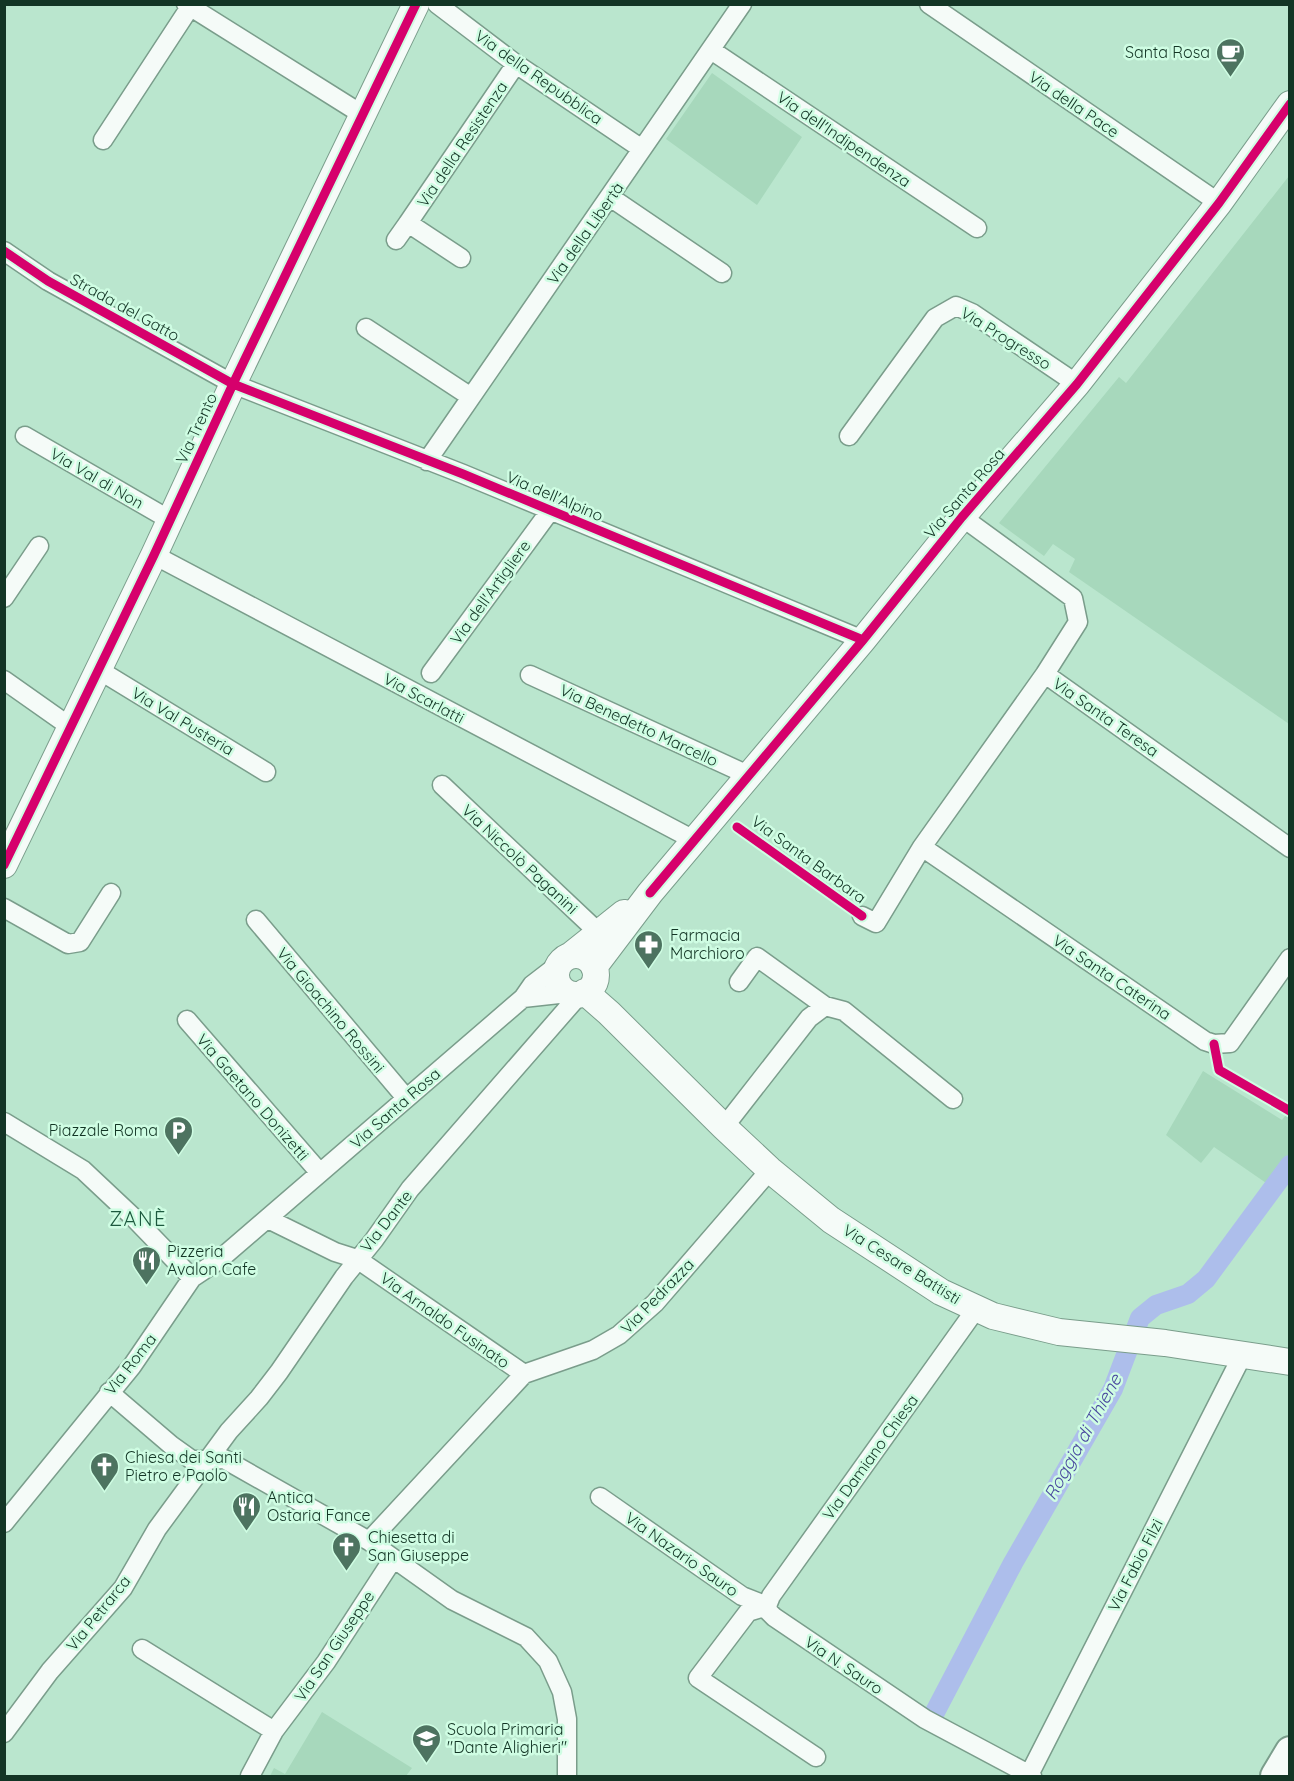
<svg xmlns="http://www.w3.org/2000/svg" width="1294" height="1781" font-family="Quicksand,sans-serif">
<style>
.green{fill:#a7d8bc}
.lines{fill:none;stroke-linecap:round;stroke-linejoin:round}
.canal{stroke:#adbeeb;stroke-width:20}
.street-casing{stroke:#7a9d8b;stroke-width:21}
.secondary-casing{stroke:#7a9d8b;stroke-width:28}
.primary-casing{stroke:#7a9d8b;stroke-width:32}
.street{stroke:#f5fbf8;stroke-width:18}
.secondary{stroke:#f5fbf8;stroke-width:26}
.primary{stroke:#f5fbf8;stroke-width:28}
.cycleway-casing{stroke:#cffde3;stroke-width:13}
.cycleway{stroke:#d6006c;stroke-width:9}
.labels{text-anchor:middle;stroke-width:5;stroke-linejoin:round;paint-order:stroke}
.poi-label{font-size:16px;fill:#133525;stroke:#cffde3;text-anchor:start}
.street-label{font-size:16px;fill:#133525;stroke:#cffde3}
.water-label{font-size:18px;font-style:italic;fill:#4a499f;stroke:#cffde3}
.quarter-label{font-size:20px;letter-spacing:1.5px;fill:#1c593e;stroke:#cffde3}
</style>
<rect width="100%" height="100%" fill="#bae6ce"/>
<!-- green -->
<path class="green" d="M712 73 802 137 757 205 666 139Z
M1289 176V724L1069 572 1075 559 1053 544 1044 556 999 523 1119 377 1126 383Z
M1203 1071 1282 1120 1289 1111V1159L1269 1185 1214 1147 1201 1163 1166 1135Z
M322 1712 412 1768 406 1776H270L274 1768 285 1774Z"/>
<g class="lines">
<!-- canal -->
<path class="canal" d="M934 1714 1013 1563 1113 1389 1140 1318 1156 1305 1188 1294 1206 1279 1290 1165"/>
<defs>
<path id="street" d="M186 4 363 115
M437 4 516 64 642 149
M929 4 1219 203
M711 50 977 228
M103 140 190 7
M610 197 722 273
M408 223 516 64
M396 240 408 223 461 258
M4 251 48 281 233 384 463 474 863 640
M366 328 471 397
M25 436 170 520
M849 436 935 318 956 306 972 313 1077 384
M427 461 742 4
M154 555 694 840
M4 598 39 546
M99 670 266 772
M431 673 550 511
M1045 674 1290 848
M530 675 748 775
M4 680 72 728
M442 785 598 932
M922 847 1205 1041 1214 1044 1230 1043 1290 958
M4 908 68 944 80 942 111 893
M862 916 876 923 922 847 1045 674 1078 622 1073 598 962 517
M256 920 406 1098
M739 982 757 957 825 1006
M523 998 568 993
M187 1020 320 1173
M4 1122 83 1170 133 1217 192 1278
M724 1127 809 1018 825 1006 844 1011 953 1099
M268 1219 335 1252 357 1259 524 1374
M109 1392 171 1445 192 1460 224 1459 369 1541 452 1600 526 1637 548 1661 562 1692 567 1719V1776
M600 1497 742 1596 767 1606
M4 1523 132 1366 192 1278 219 1260 523 998 532 985 558 965
M369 1541 524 1374 593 1350 619 1335 655 1303 770 1170
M767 1606 771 1596 976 1309
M767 1606 769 1612 774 1617 925 1719 1032 1776
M767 1606 748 1612 698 1678 816 1757
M142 1649 274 1731
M4 1733 50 1671 123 1588 157 1529 229 1431 259 1398 279 1372 344 1277 374 1240 410 1189 580 994
M1029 1775 1242 1356
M250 1776 274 1731 326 1662 393 1559"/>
<path id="secondary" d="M4 865 154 555 233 384 416 4
M556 975a20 20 0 1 1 40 0a20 20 0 1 1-40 0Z
M570 956 624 913
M594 967 650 893 863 640 962 517 1077 384 1219 203 1290 104
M585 992 609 1013 724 1127 770 1170 831 1220 941 1292 993 1316 1059 1332 1165 1343 1290 1362"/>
<path id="primary" d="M1275 1776 1290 1751"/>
</defs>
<!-- street casing -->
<use href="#street" class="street-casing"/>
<!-- secondary casing -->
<use href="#secondary" class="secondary-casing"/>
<!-- primary casing -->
<use href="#primary" class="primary-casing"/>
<!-- street -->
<use href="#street" class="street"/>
<!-- secondary -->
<use href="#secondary" class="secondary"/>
<!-- primary -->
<use href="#primary" class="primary"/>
<defs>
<path id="cycleway" d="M4 251 48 281 233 384 463 474 863 640
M737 827 862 916
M4 865 154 555 233 384 416 4
M650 893 863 640 962 517 1077 384 1219 203 1290 104
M1214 1044 1219 1070 1290 1111"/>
</defs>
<!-- cycleway casing -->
<use href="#cycleway" class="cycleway-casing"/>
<!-- cycleway -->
<use href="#cycleway" class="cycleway"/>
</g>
<!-- icons -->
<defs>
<symbol id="cafe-pin" viewBox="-11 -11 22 30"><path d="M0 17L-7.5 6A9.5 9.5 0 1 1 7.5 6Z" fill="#4d7360" stroke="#cffde3"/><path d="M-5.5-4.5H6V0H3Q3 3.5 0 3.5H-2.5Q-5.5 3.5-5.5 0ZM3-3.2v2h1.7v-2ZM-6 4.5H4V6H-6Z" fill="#fff"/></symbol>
<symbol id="pharmacy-pin" viewBox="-11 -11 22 30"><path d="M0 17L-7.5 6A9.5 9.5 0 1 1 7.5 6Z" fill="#4d7360" stroke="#cffde3"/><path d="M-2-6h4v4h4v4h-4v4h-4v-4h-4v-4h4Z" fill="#fff"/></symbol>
<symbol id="parking-pin" viewBox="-11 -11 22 30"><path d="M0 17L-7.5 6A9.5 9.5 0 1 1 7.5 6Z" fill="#4d7360" stroke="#cffde3"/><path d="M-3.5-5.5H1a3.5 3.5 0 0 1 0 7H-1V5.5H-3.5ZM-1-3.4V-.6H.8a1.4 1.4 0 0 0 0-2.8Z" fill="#fff"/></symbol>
<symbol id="restaurant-pin" viewBox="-11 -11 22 30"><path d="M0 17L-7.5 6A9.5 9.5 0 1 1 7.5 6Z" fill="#4d7360" stroke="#cffde3"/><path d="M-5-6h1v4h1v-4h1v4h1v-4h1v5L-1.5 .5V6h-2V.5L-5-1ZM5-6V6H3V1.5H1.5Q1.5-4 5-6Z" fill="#fff"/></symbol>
<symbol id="church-pin" viewBox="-11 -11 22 30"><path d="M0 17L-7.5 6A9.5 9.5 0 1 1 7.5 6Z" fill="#4d7360" stroke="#cffde3"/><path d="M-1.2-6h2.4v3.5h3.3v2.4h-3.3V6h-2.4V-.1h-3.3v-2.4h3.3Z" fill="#fff"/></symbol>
<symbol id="school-pin" viewBox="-11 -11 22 30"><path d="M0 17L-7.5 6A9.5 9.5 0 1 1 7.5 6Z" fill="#4d7360" stroke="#cffde3"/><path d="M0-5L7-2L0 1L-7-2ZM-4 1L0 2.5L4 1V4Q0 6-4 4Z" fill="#fff"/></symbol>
</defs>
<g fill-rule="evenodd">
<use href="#cafe-pin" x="1214" y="36" width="33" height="45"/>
<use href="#pharmacy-pin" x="632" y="928" width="33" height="45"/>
<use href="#parking-pin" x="162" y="1114" width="33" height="45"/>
<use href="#restaurant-pin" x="130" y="1244" width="33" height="45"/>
<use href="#church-pin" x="88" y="1450" width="33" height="45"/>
<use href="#restaurant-pin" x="230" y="1490" width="33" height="45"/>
<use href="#church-pin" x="330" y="1530" width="33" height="45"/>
<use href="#school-pin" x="410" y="1722" width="33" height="45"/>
</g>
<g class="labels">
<!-- poi labels -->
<g class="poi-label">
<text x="1210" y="58" text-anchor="end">Santa Rosa</text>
<text x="670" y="941">Farmacia<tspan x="670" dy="18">Marchioro</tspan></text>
<text x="158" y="1136" text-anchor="end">Piazzale Roma</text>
<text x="167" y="1257">Pizzeria<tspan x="167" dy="18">Avalon Cafe</tspan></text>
<text x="125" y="1463">Chiesa dei Santi<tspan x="125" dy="18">Pietro e Paolo</tspan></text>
<text x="267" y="1503">Antica<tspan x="267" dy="18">Ostaria Fance</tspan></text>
<text x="368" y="1543">Chiesetta di<tspan x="368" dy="18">San Giuseppe</tspan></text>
<text x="447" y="1735">Scuola Primaria<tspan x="447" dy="18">"Dante Alighieri"</tspan></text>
</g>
<!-- street labels -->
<g class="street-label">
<text transform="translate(539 77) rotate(35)" y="6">Via della Repubblica</text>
<text transform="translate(1074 104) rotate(34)" y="6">Via della Pace</text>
<text transform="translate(844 139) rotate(34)" y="6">Via dell'Indipendenza</text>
<text transform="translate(462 144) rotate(-56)" y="6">Via della Resistenza</text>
<text transform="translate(585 233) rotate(-55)" y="6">Via della Libertà</text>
<text transform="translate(125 307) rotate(29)" y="6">Strada del Gatto</text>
<text transform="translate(1006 338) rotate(32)" y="6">Via Progresso</text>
<text transform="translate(196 428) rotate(-65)" y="6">Via Trento</text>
<text transform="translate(97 478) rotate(30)" y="6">Via Val di Non</text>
<text transform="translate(964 493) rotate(-49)" y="6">Via Santa Rosa</text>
<text transform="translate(555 496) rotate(23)" y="6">Via dell'Alpino</text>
<text transform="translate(490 592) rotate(-54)" y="6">Via dell'Artigliere</text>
<text transform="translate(424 698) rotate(28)" y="6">Via Scarlatti</text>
<text transform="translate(1106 717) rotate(35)" y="6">Via Santa Teresa</text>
<text transform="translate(183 721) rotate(31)" y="6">Via Val Pusteria</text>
<text transform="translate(639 725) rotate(25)" y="6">Via Benedetto Marcello</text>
<text transform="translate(520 859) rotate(43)" y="6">Via Niccolò Paganini</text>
<text transform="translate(809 859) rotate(36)" y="6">Via Santa Barbara</text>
<text transform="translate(1112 977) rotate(34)" y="6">Via Santa Caterina</text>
<text transform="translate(331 1010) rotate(50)" y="6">Via Gioachino Rossini</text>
<text transform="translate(253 1097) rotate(49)" y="6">Via Gaetano Donizetti</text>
<text transform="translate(395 1108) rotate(-41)" y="6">Via Santa Rosa</text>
<text transform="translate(386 1221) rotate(-52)" y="6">Via Dante</text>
<text transform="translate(902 1264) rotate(32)" y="6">Via Cesare Battisti</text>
<text transform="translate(657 1296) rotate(-46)" y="6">Via Pedrazza</text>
<text transform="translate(445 1320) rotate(35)" y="6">Via Arnaldo Fusinato</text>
<text transform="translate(130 1364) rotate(-52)" y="6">Via Roma</text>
<text transform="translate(870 1457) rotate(-54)" y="6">Via Damiano Chiesa</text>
<text transform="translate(682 1554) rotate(35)" y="6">Via Nazario Sauro</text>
<text transform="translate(1135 1565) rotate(-63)" y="6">Via Fabio Filzi</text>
<text transform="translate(98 1613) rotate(-51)" y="6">Via Petrarca</text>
<text transform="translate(334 1646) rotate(-56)" y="6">Via San Giuseppe</text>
<text transform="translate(844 1665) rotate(34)" y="6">Via N. Sauro</text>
</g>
<!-- water labels -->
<g class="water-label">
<text transform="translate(1083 1437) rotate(-61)" y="6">Roggia di Thiene</text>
</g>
<!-- quarter labels -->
<g class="quarter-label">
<text x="138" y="1226">ZANÈ</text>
</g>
</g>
<!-- border -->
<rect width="1294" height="1781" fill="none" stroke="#133525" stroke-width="12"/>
</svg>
